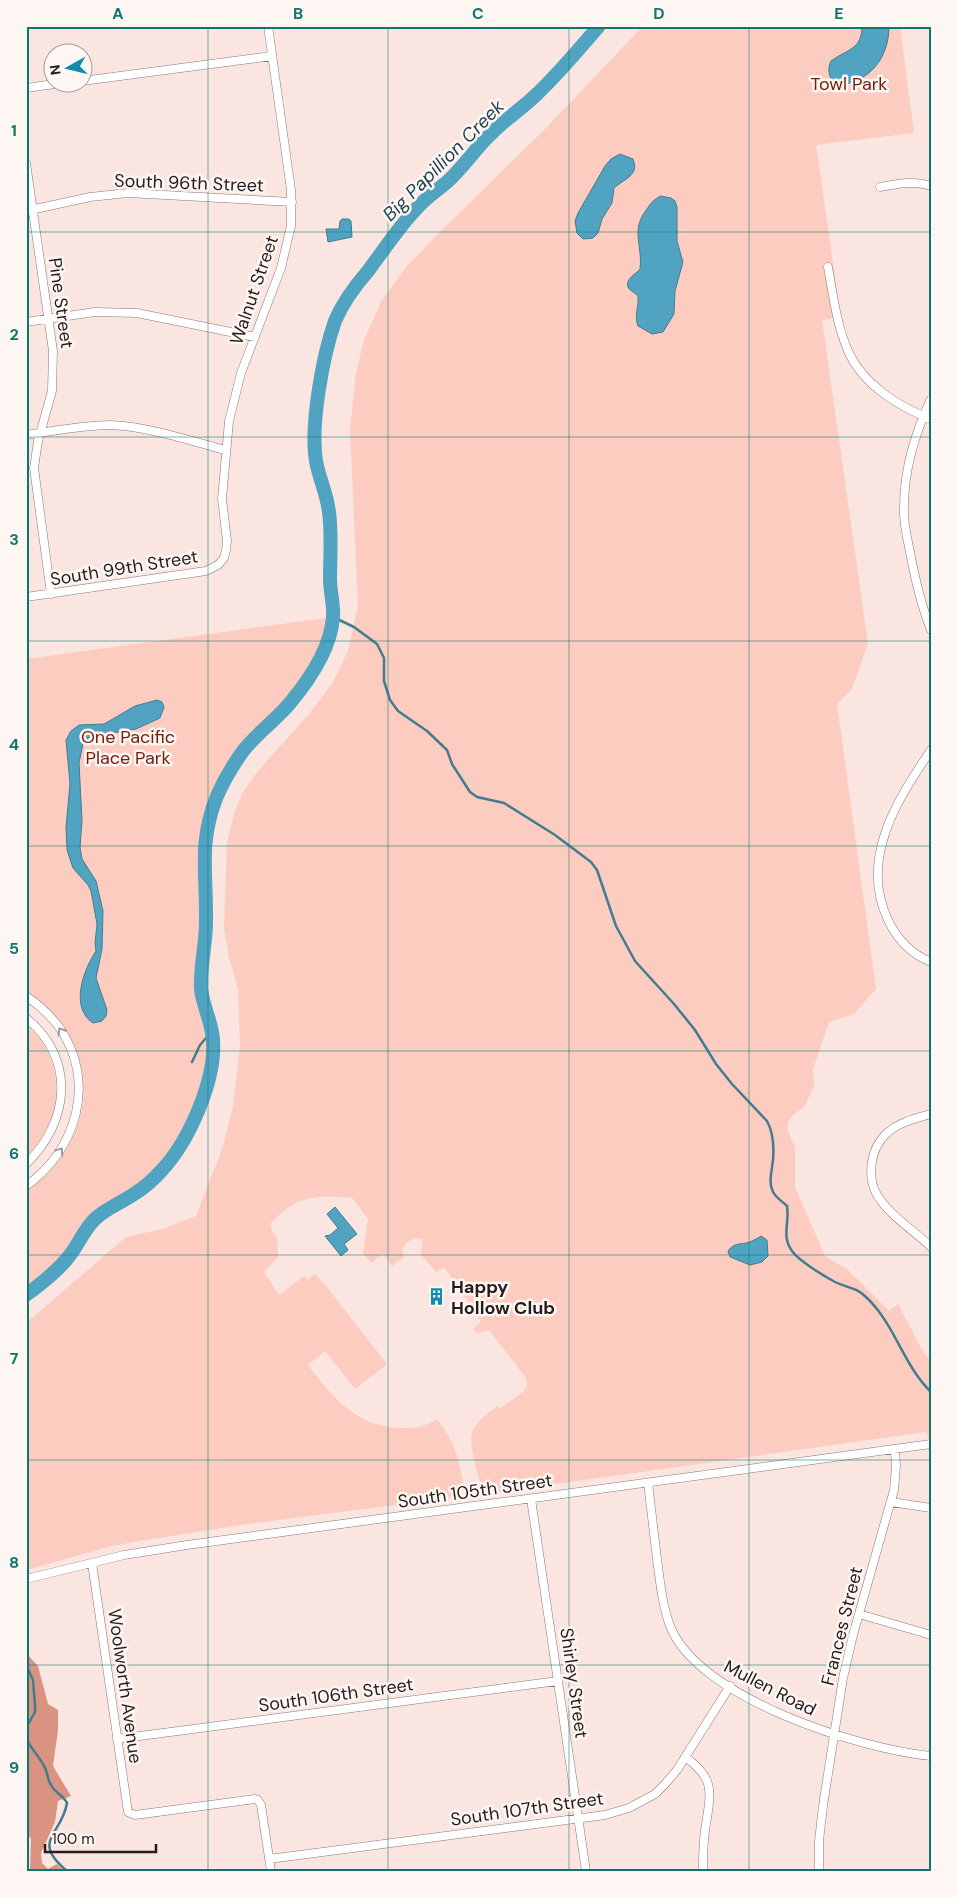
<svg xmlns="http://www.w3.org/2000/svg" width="957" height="1897" font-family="'DM Sans',sans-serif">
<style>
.green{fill:#fdccc0}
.forest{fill:#da9381}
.water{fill:#51a4c1;stroke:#447c8f}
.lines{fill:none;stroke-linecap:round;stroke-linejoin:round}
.stream{stroke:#447c8f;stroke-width:2.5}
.river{stroke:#51a4c1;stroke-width:14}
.minor-casing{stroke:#8c7974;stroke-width:9}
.minor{stroke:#fff;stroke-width:8}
.oneway{stroke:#9d9998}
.grid{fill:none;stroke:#0f766e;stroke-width:1;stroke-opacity:0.55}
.labels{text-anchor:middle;stroke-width:5;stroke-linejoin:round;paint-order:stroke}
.park-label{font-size:18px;fill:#74200c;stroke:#fef6f3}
.street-label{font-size:18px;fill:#251d1b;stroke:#fef6f3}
.poi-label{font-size:18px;font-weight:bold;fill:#251d1b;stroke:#fef6f3;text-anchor:start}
.water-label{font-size:19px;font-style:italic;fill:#1e4451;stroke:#fef6f3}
.neatline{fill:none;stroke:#0f766e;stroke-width:2}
.grid-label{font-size:16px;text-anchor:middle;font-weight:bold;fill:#0f766e}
</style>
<rect width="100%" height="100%" fill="#fbe5e0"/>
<!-- green -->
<path class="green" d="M643 26H900L914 133 816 145 841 317 822 320 868 643 852 689 837 704 876 989 854 1014 829 1022 813 1069 814 1087 804 1107 793 1115 788 1123V1131L795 1147V1187L825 1256 847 1269 889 1311 898 1304 921 1348 931 1362V1437H928L926 1432 492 1493C478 1481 479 1481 475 1463 467 1432 471 1426 497 1406L499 1409 524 1391 527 1386 526 1378 489 1330 477 1333 473 1329 481 1322C473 1311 469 1299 458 1290L459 1288 444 1267 436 1272 421 1255 423 1239C413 1237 406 1241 402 1250L404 1257 392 1266 383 1254 371 1263 363 1253 368 1219 352 1198C314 1195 298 1195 271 1223V1229L277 1238 278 1257 264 1272 279 1295 304 1276 307 1280 315 1274 326 1286 387 1364 355 1389 325 1351 308 1365C332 1397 357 1427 400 1428 414 1429 425 1427 437 1419 456 1444 458 1456 464 1486L456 1497 241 1525 140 1541 112 1546 26 1570V1323L126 1237 163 1229 196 1216 221 1152 233 1107 240 1045 238 989 229 957 224 928 227 844 233 817 242 794 257 772 309 714 333 682 348 651 358 607 350 430 356 373 364 340 381 302 406 267 436 236 545 129Z
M333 617C328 655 304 689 278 716 267 728 254 738 244 750 232 765 223 781 216 798 198 843 207 880 206 925 206 937 202 948 201 960 200 969 201 979 201 988 203 1007 212 1023 214 1042 216 1080 188 1142 162 1169 154 1178 145 1187 136 1193 121 1203 105 1209 92 1222 83 1230 80 1241 73 1252 61 1269 42 1282 26 1295V1191C71 1161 95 1108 78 1056 74 1044 68 1031 60 1022 51 1010 39 1000 26 991V659Z
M26 1025C69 1062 64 1120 26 1158Z"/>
<!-- forest -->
<path class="forest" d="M26 1653 38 1666 48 1704 58 1710V1730L53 1766 71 1796 58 1801 55 1822 41 1853 42 1863 48 1869 57 1864 64 1871H30L31 1839 26 1832Z"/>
<!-- water -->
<path class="water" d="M862 26H889C889 51 877 73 853 82 846 84 841 86 834 84 829 77 827 69 831 61 847 49 862 50 862 26Z
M620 154 633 159C640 175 624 179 614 188L612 203 602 219 598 233 593 238 583 239 577 233 575 221 578 213 605 166 611 159Z
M661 196 671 198 675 201 677 207V241L683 262 675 291 674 314 663 332 652 334 638 326C634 316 639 306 638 296 635 293 629 290 628 287 625 279 636 274 640 269 643 246 630 230 647 209 651 203 654 199 661 196Z
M342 219H349L351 221 352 237 328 242 326 229H339L340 221Z
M157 700 162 702 164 707 160 718 136 729 106 734 97 739 94 736 88 738 83 744 79 763 82 821 80 847 82 859 96 881 103 911 102 949 96 978 107 1010 106 1016 102 1021 93 1023C69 1007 84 969 96 951L95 943 97 924 91 891 88 885 73 868 67 850 66 827 70 784 66 740 71 731 79 725 104 724 135 706Z
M335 1207 357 1234 344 1244 348 1250 341 1256 325 1236 330 1235 338 1228 327 1214Z
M761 1236 767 1240 768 1256 762 1262 750 1265 730 1257 728 1251C734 1242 741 1245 750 1242 754 1240 758 1238 761 1236Z"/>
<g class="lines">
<!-- stream -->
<path class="stream" d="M333 617 354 627 377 644 384 658V681L390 700 398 711 427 731 447 750 452 764 470 792 477 797 504 803 555 835 591 862 597 870 616 926 635 961 674 1004 695 1030 716 1064 732 1084 767 1121C773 1132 774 1148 773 1160 772 1171 768 1182 773 1192 777 1199 782 1201 787 1206 790 1222 781 1236 792 1251 799 1261 824 1276 835 1282 847 1288 856 1287 866 1297 895 1324 903 1365 931 1392
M192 1062 200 1045 212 1031
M26 1665 33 1680 35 1705V1712L26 1728
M26 1738C31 1749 39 1756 44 1766 48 1772 47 1779 51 1785 55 1793 63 1795 67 1803 62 1835 30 1840 67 1871"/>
<!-- river -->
<path class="river" d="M26 1295C42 1283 59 1270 70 1255 80 1242 84 1229 96 1218 107 1208 121 1203 134 1194 144 1188 154 1179 162 1170 189 1141 216 1080 213 1040 212 1022 203 1007 201 989 200 965 206 945 206 922 207 875 198 843 217 796 224 780 233 765 243 751 257 733 276 720 290 703 310 679 331 648 333 617 334 604 330 592 330 579 330 557 332 534 329 512 327 494 319 478 316 461 310 425 323 355 335 321 343 302 355 286 368 271 386 247 402 222 424 201 431 194 440 188 447 182 464 167 476 147 493 132 507 118 524 107 538 93 560 72 579 49 599 26"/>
<defs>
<path id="minor" d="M82 81 272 56
M26 88 69 82
M26 163 53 351 52 391 38 441 34 468 51 594
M880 187C897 184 914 180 931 186
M26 211 90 197 128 193 292 202
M828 267C833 295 837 327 849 353 864 385 899 407 931 419
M26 322 95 312 137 313 255 337
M931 399C915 433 904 470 904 507 903 522 907 537 910 552 915 579 921 605 931 630
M26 435C54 431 83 425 111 425 145 426 192 441 225 450
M26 597 206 571 218 565 224 558 226 550 227 541 222 499 229 421 241 373 281 268 291 226V190L268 26
M931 750C897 800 859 859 888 920 897 939 911 954 931 962
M26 996C39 1005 50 1015 59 1027 97 1081 77 1150 26 1186
M26 1018C76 1058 70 1122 26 1164
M931 1114C916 1118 896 1123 885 1135 871 1149 867 1175 876 1193 888 1215 914 1230 931 1247
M648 1483C651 1508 654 1533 657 1559 660 1581 662 1604 670 1626 698 1698 859 1749 931 1756
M531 1499 586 1871
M891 1502 931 1508
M92 1563 128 1812 135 1815 255 1799 258 1800 261 1805 271 1871
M26 1579 124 1555 187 1545 931 1444
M859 1614 931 1635
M117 1739 558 1681
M685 1757C715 1778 711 1792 706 1824 703 1840 703 1855 703 1871
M269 1859 605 1815 629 1808 655 1794 665 1784 677 1770 730 1686
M819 1871V1841L823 1806 843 1678 853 1635 894 1490 896 1466 895 1450"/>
</defs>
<!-- minor casing -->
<use href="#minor" class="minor-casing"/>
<!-- minor -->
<use href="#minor" class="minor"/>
</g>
<!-- one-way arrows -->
<defs><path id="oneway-chevron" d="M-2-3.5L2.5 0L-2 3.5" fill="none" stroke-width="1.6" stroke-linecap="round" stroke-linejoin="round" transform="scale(1.25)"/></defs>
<g class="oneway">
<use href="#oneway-chevron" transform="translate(61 1031) rotate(-122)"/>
<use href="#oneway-chevron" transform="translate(60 1151) rotate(-56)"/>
</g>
<!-- grid -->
<path class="grid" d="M208 26V1871M388 26V1871M569 26V1871M749 26V1871M26 232H931M26 437H931M26 641H931M26 846H931M26 1051H931M26 1255H931M26 1460H931M26 1665H931"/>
<!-- icons -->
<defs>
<symbol id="building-bare" viewBox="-9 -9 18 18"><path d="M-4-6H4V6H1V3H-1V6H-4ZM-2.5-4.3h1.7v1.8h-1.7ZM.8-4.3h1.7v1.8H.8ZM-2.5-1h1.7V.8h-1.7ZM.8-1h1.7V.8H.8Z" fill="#128cae" stroke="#fef6f3" stroke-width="2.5" paint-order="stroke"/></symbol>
</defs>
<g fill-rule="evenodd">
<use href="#building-bare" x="424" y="1284" width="25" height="25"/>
</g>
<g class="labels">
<!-- park labels -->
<g class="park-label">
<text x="849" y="90">Towl Park</text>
<text x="128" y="743">One Pacific<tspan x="128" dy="21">Place Park</tspan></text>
</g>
<!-- street labels -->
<g class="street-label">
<text transform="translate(189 183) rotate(2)" y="6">South 96th Street</text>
<text transform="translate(254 290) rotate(-71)" y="6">Walnut Street</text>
<text transform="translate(61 303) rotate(82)" y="6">Pine Street</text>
<text transform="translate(124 568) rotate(-9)" y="6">South 99th Street</text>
<text transform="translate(475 1491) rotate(-8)" y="6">South 105th Street</text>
<text transform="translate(842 1626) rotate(-76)" y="6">Frances Street</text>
<text transform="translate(574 1683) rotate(82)" y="6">Shirley Street</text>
<text transform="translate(125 1686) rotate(82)" y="6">Woolworth Avenue</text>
<text transform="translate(770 1688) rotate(27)" y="6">Mullen Road</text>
<text transform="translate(336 1695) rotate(-8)" y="6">South 106th Street</text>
<text transform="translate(527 1809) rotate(-8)" y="6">South 107th Street</text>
</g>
<!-- poi labels -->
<g class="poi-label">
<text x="451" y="1293">Happy<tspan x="451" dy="21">Hollow Club</tspan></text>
</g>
<!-- water labels -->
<g class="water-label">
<text transform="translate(443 160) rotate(-45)" y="7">Big Papillion Creek</text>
</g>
</g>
<!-- border -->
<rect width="957" height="1897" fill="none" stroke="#fef6f3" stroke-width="55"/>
<!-- north arrow -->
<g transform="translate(68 68) rotate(262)"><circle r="24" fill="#fef6f3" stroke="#a79f9d"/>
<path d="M0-4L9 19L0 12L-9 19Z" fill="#128cae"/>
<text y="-8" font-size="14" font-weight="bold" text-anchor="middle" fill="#251d1b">N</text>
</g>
<!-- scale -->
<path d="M45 1844v8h111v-8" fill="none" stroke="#251d1b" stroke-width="2.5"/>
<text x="52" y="1844" font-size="15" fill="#251d1b" stroke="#fef6f3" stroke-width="4" paint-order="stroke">100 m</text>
<rect x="28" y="28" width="902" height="1842" class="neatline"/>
<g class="grid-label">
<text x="118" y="19">A</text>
<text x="298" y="19">B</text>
<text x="478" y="19">C</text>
<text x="659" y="19">D</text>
<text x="839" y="19">E</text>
<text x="14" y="136">1</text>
<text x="14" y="340">2</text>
<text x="14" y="545">3</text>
<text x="14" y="750">4</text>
<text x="14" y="954">5</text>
<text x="14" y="1159">6</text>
<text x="14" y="1364">7</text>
<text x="14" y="1568">8</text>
<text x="14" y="1773">9</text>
</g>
</svg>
